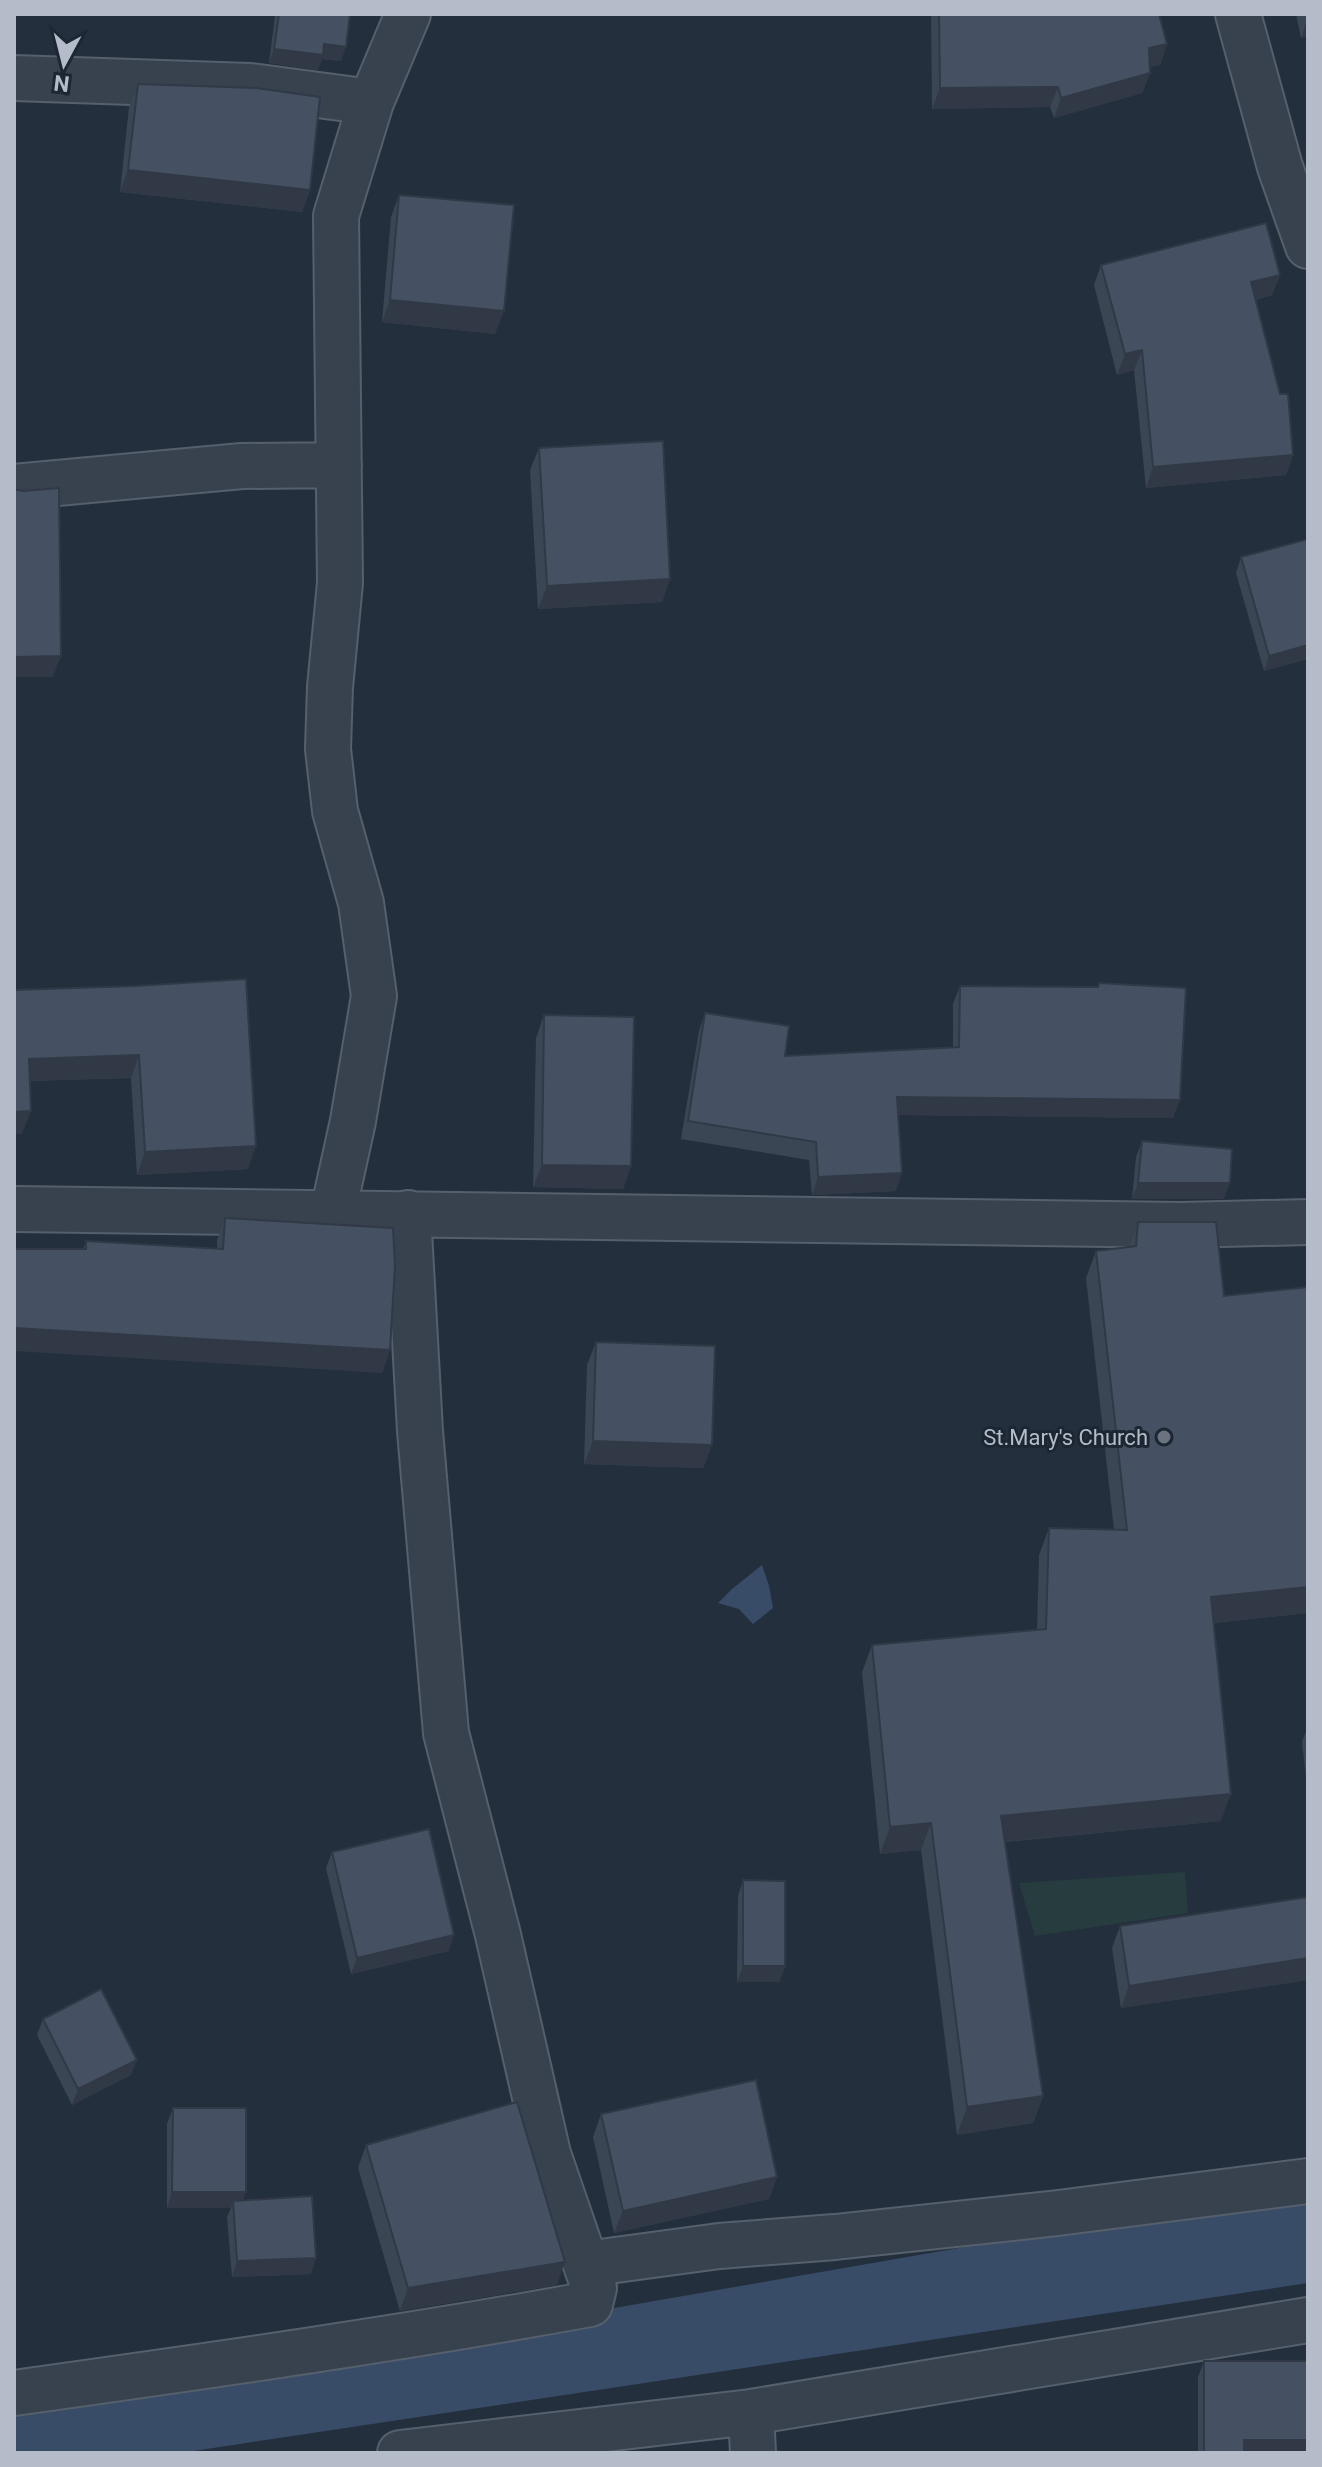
<svg xmlns="http://www.w3.org/2000/svg" width="1322" height="2467" font-family="Roboto,sans-serif">
<style>
.green{fill:#263c3f}
.water{fill:#394c67}
.lines{fill:none;stroke-linecap:round;stroke-linejoin:round}
.minor-casing{stroke:#565f6c;stroke-width:48}
.minor{stroke:#38414e;stroke-width:44}
.wall{fill:#3b4654}
.shaded-wall{fill:#303945}
.building{fill:#455162;stroke:#303945;stroke-width:2}
.worship-dot{fill:#6b7280;stroke:#1d2633;stroke-width:3}
.labels{text-anchor:middle;stroke-width:6;stroke-linejoin:round;paint-order:stroke}
.poi-label{font-size:22px;fill:#b4bcc9;stroke:#1d2633;text-anchor:end}
</style>
<rect width="100%" height="100%" fill="#242f3e"/>
<!-- green -->
<path class="green" d="M1185 1872 1188 1913 1035 1936 1019 1883Z"/>
<!-- water -->
<path class="water" d="M762 1565 769 1586 773 1608 753 1624 739 1609 718 1603 732 1589Z
M1308 2198V2283L180 2453H14V2409L154 2388 1097 2224Z"/>
<g class="lines">
<defs>
<path id="minor" d="M1238 14 1280 167 1308 246
M14 78 250 86 371 102
M14 487 242 466 339 465
M14 1209 1181 1225 1308 1222
M333 1212 353 1121 374 996 361 903 335 811 328 749 330 687 340 583 336 216 371 102 408 14
M586 2264 719 2246 835 2237 1058 2213 1308 2181
M14 2393C207 2366 399 2339 590 2304L594 2288 548 2154 498 1935 446 1733 420 1431 408 1213
M400 2453 751 2412
M753 2453 751 2412 1308 2320"/>
</defs>
<!-- minor casing -->
<use href="#minor" class="minor-casing"/>
<!-- minor -->
<use href="#minor" class="minor"/>
</g>
<!-- wall -->
<path class="wall" d="M234 14H350L341 61 322 59 318 70 269 63 275 16Z
M931 14H1159L1167 44 1160 65 1149 67 1150 73 1142 93 1054 118 1050 107 932 109Z
M1296 14H1308V36L1301 38Z
M138 84 310 190 302 212 120 192 129 107Z
M399 195 495 334 382 322 391 217Z
M1101 265 1280 275 1272 295 1256 300 1293 455 1286 475 1146 488 1134 370 1117 375 1094 285Z
M539 448 670 579 662 602 538 609 530 470Z
M1308 539V659L1264 671 1236 573 1241 557Z
M1099 983 1173 1118 899 1115 896 1191 812 1195 809 1160 681 1139 699 1031 705 1013 785 1056 953 1047V1004L960 986 1097 987Z
M135 986 248 1169 137 1175 131 1078 29 1081 22 1134 14 990Z
M544 1015 631 1166 623 1189 533 1187 536 1038Z
M1142 1141 1224 1199H1132L1136 1157Z
M225 1218 390 1350 382 1373 83 1249 86 1241 217 1249V1240Z
M1138 1222 1224 1296 1308 1287V1613L1214 1623 1221 1821 1005 1842 1043 2096 1033 2123 957 2135 921 1850 880 1854 862 1672 872 1645 1037 1630 1039 1555 1049 1528 1114 1530 1086 1278 1096 1251 1129 1247Z
M596 1342 712 1445 703 1468 584 1464 587 1365Z
M1308 1725V1796L1302 1742Z
M332 1852 449 1951 351 1974 326 1868Z
M743 1880 785 1966 779 1982H737L738 1896Z
M1308 1897V1980L1121 2008 1112 1948 1120 1926Z
M43 2019 131 2075 72 2105 37 2035Z
M173 2108 243 2200 311 2274 232 2277 227 2217 231 2208H167V2124Z
M601 2114 777 2177 769 2199 614 2233 593 2137Z
M366 2145 557 2285 400 2311 358 2168Z
M1204 2361 1308 2453H1198V2377Z"/>
<!-- shaded-wall -->
<path class="shaded-wall" d="M234 14H275V16Z
M1308 17V36L1301 38Z
M324 44 346 47 341 61 322 59 318 70 269 63 274 49Z
M1167 44 1160 65 1141 68 1149 48Z
M1150 73 1142 93 1054 118 1061 98Z
M1058 87 1050 107 932 109 940 88Z
M128 170 310 190 302 212 120 192Z
M1280 275 1272 295 1244 303 1251 282Z
M390 300 504 311 495 334 382 322Z
M1142 350 1134 370 1117 375 1125 354Z
M1293 455 1286 475 1146 488 1153 467Z
M670 579 662 602 538 609 547 586Z
M1308 645V659L1264 671 1269 656Z
M61 656 53 677H14V657Z
M139 1055 131 1078 20 1081 29 1059Z
M897 1097 1180 1100 1173 1118 891 1115Z
M31 1111 22 1134H14V1112Z
M256 1146 248 1169 137 1175 145 1152Z
M542 1165 631 1166 623 1189 533 1187Z
M902 1173 896 1191 812 1195 818 1177Z
M1138 1183H1230L1224 1199H1132Z
M14 1328 390 1350 382 1373 14 1351Z
M593 1441 712 1445 703 1468 584 1464Z
M1308 1587V1613L1201 1624 1211 1597Z
M1231 1794 1221 1821 991 1843 1001 1816Z
M931 1823 921 1850 880 1854 890 1827Z
M454 1935 449 1951 351 1974 357 1958Z
M1308 1958V1980L1121 2008 1129 1986Z
M743 1966H785L779 1982H737Z
M137 2060 131 2075 72 2105 78 2089Z
M1043 2096 1033 2123 957 2135 967 2107Z
M777 2177 769 2199 614 2233 623 2211Z
M172 2192H246L240 2208 233 2201 231 2208H167Z
M316 2258 311 2274 232 2277 237 2261Z
M565 2262 557 2285 400 2311 408 2288Z
M1244 2440H1308V2453H1239Z"/>
<!-- building -->
<path class="building" d="M279 14H350L346 47 324 44 323 55 274 49Z
M939 14H1159L1167 44 1149 48 1150 73 1061 98 1058 87 940 88Z
M138 84 256 88 320 97 310 190 128 170Z
M399 195 514 205 504 311 390 300Z
M1266 223 1280 275 1251 282 1280 394H1288L1293 455 1153 467 1142 350 1125 354 1101 265Z
M663 441 670 579 547 586 539 448Z
M59 488 61 656 14 657V489L23 491Z
M1308 539V645L1269 656 1241 557Z
M246 979 256 1146 145 1152 139 1055 29 1059 31 1111 14 1112V990L135 986Z
M1099 983 1186 988 1180 1100 897 1097 902 1173 818 1177 816 1142 688 1121 705 1013 789 1026 785 1056 959 1047 960 986 1098 987Z
M544 1015 634 1017 631 1166 542 1165Z
M1142 1141 1232 1149 1230 1183H1138Z
M225 1218 393 1228 395 1266 390 1350 14 1328V1249H86V1241L223 1249Z
M1138 1222H1216L1224 1296 1308 1287V1587L1211 1597 1231 1794 1001 1816 1043 2096 967 2107 931 1823 890 1827 872 1645 1046 1629 1049 1528 1127 1530 1096 1251 1136 1246Z
M596 1342 715 1346 712 1445 593 1441Z
M429 1829 454 1935 357 1958 332 1852Z
M743 1880 785 1881V1966H743Z
M1308 1897V1958L1129 1986 1120 1926Z
M101 1989 137 2060 78 2089 43 2019Z
M756 2080 777 2177 623 2211 601 2114Z
M517 2102 565 2262 408 2288 366 2145Z
M173 2108H246V2192H172Z
M312 2196 316 2258 237 2261 233 2201Z
M1204 2361H1308V2440H1244V2453H1204Z"/>
<!-- markers -->
<circle class="worship-dot" cx="1164" cy="1437" r="8"/>
<g class="labels">
<!-- poi labels -->
<g class="poi-label">
<text x="1148" y="1445">St.Mary's Church</text>
</g>
</g>
<!-- border -->
<rect width="1322" height="2467" fill="none" stroke="#b4bcc9" stroke-width="32"/>
<!-- north arrow -->
<g transform="translate(64 64) rotate(187)" stroke="#1d2633" stroke-width="6" paint-order="stroke">
<path d="M0-6L14 30L0 20L-14 30Z" fill="#b4bcc9"/>
<text y="-12" font-size="22" font-weight="bold" text-anchor="middle" fill="#b4bcc9">N</text>
</g>
</svg>
